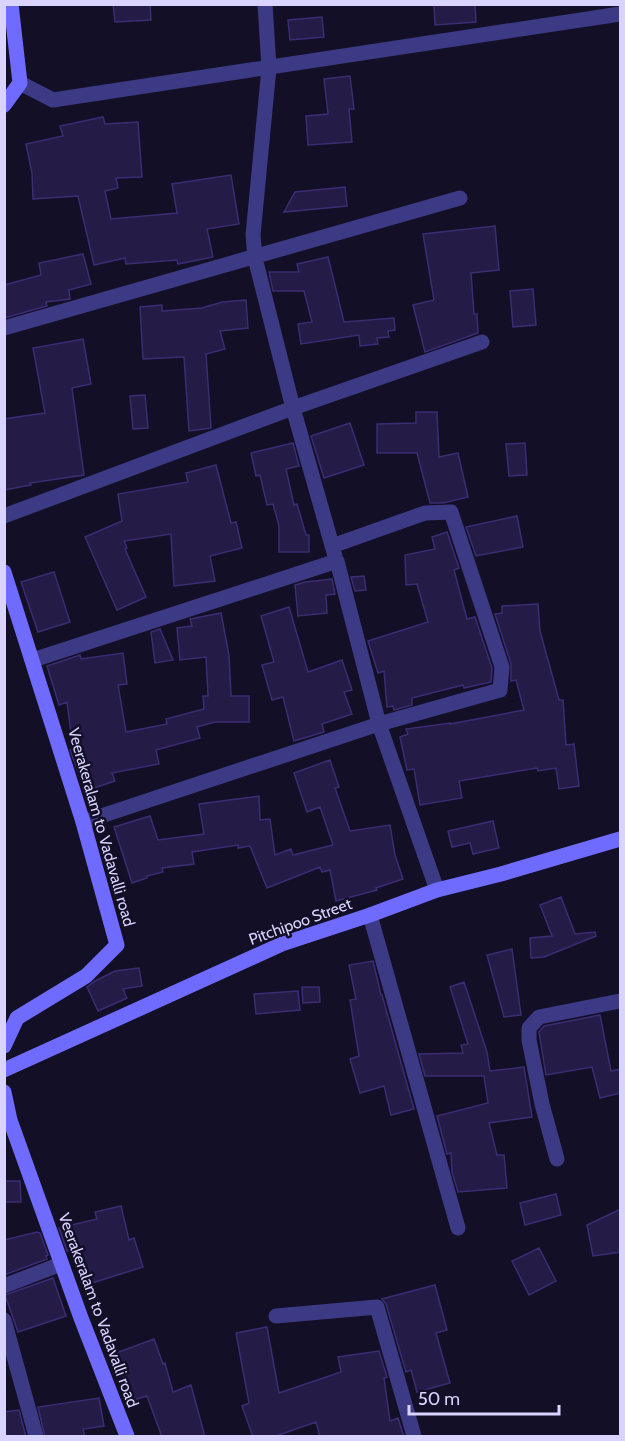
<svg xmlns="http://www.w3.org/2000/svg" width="625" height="1441" font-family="Cabin,sans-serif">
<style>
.building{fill:#241b47;stroke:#3b2d73;stroke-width:1.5}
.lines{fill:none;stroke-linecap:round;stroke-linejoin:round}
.street{stroke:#3d3a85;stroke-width:15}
.secondary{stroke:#6f6bff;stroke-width:15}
.labels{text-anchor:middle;stroke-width:5;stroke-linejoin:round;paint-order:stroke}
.street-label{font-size:16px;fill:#d9d4ff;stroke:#130f26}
</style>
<rect width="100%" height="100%" fill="#130f26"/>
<!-- building -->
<path class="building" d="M113 4H150L151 20 115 22Z
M434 4H475L476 22 435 25Z
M322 17 324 37 290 40 288 20Z
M350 76 354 109H349L352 142 308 145 306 116 328 114 324 79Z
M103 117 105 124 138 122 142 177 116 178 118 188 105 191 111 219 177 213 172 184 231 175 239 224 207 229 213 257 178 264 177 260 126 264 125 258 94 265 78 196 33 199 32 173 26 144 63 136 60 126Z
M345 187 347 206 284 212 295 192Z
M495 226 499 270 471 273 474 314H477L478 333 425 352 413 305 434 300 423 234Z
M83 254 91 284 69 290 70 299 46 302 47 306 4 318V285L41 275 39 263Z
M328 257 344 322 394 318 395 330 388 331 389 337 377 338 378 344 360 346 359 335 301 344 298 324 312 322 304 291H273L269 272H299L297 264Z
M533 289 536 325 513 327 510 291Z
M246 300 248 328 220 331 225 349 206 354 211 428 189 431 184 357 143 359 140 307 162 305V311L202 308 222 302Z
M83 339 91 384 72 388 84 475 30 483 31 485 4 490V419L45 413 33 348Z
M145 395 148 428 133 429 130 396Z
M416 412H437L439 457 458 453 468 497 443 503H430L417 453H377V424L416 423Z
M350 423 364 465 324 478 311 436Z
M293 443 299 466 286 469 294 505 297 504 306 535H309V552H279V526L273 504 267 505 260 475 256 476 251 453Z
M525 443 527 475 509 476 506 444Z
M216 465 231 523 236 522 242 548 210 556 215 581 174 586 171 534 124 541 127 548 125 549 146 597 117 610 85 537 122 521 118 494 188 482 186 473Z
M517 516 523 547 476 556 466 527Z
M447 532 459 568 454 570 467 619 475 617 492 668 491 682 464 688 463 685 412 698V705L394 710 393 706 387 707 384 671 378 673 368 641 428 622 417 584 406 585 405 555 435 549 432 537Z
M54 572 70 622 38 632 21 582Z
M364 576 366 590 355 591 351 577Z
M332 579 335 594 326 595 327 613 298 616 295 585 305 582Z
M538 604 540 631 559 700H563L566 745 574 744 579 786 559 789 556 768 538 771 537 768 459 781 462 798 420 805 414 769 407 770 400 737 408 734 406 729 450 723V724L524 710 516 680 511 681V664L495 614 502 613V606Z
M289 607 308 672 342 660 352 690 344 692 352 714 322 724 324 732 294 741 283 697 272 700 262 665 274 662 261 616Z
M221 613 229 655 231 696H249V722H215L197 727 200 738 156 750 159 764 112 773 115 781 85 791 70 750 73 749 67 702 59 705 47 666 80 655 81 659 123 653 127 684 118 685 126 732 167 724 166 719 204 709 203 696H208L206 657 180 660 177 628 192 626 190 619Z
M160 629 173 660 155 663 151 632Z
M330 760 339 787 335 788 350 831 390 825 395 855 403 879 376 888 377 890 336 901 330 870 322 872 320 867 267 888 250 846 238 848V845L192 852 194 864 162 868 163 872 147 876V878L132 883 114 827 150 816 158 840 204 834 199 804 259 796 260 820 270 819 275 855 291 849 293 855 333 845 320 807 307 812 294 773Z
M493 821 499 848 473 854 470 843 452 847 448 831Z
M561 897 575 934 595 932 596 936 544 957 531 958 530 938 552 936 540 905Z
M512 949 521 1015 504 1017 487 955Z
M373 961 381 995H382L414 1109 391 1115 384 1086 360 1093 350 1059 359 1056 350 1000 356 999 349 965Z
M139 968 142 986 123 989 127 998 98 1011 87 987 95 981 115 971Z
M464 982 487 1052 490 1071 524 1067 532 1117 489 1123 497 1155H504L507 1188 458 1192 452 1172 451 1153 447 1154 437 1116 488 1103 484 1076H425L419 1054 463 1053 461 1045 468 1044 450 987Z
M302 987H319L320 1002 303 1003Z
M298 991 300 1010 256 1014 254 994Z
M600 1015 611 1071 621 1069V1093L600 1098 592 1067 546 1075 539 1032 544 1026Z
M4 1181H20L21 1202H4Z
M556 1194 561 1215 525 1225 520 1203Z
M121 1206 129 1240 134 1238 143 1267 92 1283 80 1248 67 1251 59 1228 97 1219 95 1212Z
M621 1209V1252L593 1256 587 1225Z
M37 1232 40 1233 48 1255 46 1256 47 1259 4 1275V1240Z
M539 1248 556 1281 529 1295 512 1261Z
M53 1278 66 1316 18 1332 5 1295Z
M435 1285 447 1330 436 1333 450 1383 417 1392 411 1370 406 1372 386 1304 382 1299Z
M267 1327 279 1393 341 1372 338 1357 379 1351 387 1377 384 1378 390 1421 398 1418 404 1437H320L316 1422 273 1437H253L242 1406 249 1403 236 1333Z
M154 1339 163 1364 165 1363 173 1392 191 1385 205 1437H162L147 1396 129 1401 116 1353Z
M99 1398 104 1426 83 1429 85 1437H45L38 1407Z
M19 1410 26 1437H4V1412Z"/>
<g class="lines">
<!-- street -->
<path class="street" d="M265 4 269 68 253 235 255 258 293 408 335 556
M20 83 53 100 620 14
M4 328 460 198
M4 516 293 408 482 342
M33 660 337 561 379 724 437 890
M83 822 379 724 500 690 502 667 451 512 425 513 332 546
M370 915 458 1228
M557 1159 542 1104 529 1040V1028L539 1017 620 1001
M4 1286 61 1264
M276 1316 377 1307 414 1436
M4 1320 36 1436"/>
<!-- secondary -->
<path class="secondary" d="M4 105 20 83 11 4
M4 572 83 822 117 945 86 976 17 1018 4 1046
M4 1070 282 944 370 915 437 890 501 874 620 839
M4 1092 10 1120 81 1318 127 1436"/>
</g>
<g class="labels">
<!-- street labels -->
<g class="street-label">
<text transform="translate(102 827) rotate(74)" y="6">Veerakeralam to Vadavalli road</text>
<text transform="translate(300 921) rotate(-20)" y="6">Pitchipoo Street</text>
<text transform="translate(99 1310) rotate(70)" y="6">Veerakeralam to Vadavalli road</text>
</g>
</g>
<!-- border -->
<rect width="625" height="1441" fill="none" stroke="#d9d4ff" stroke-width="12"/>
<!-- scale -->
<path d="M409 1405v9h150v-9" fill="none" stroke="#d9d4ff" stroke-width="3"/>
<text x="418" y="1405" font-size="18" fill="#d9d4ff" stroke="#130f26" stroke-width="4.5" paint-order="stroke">50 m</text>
</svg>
